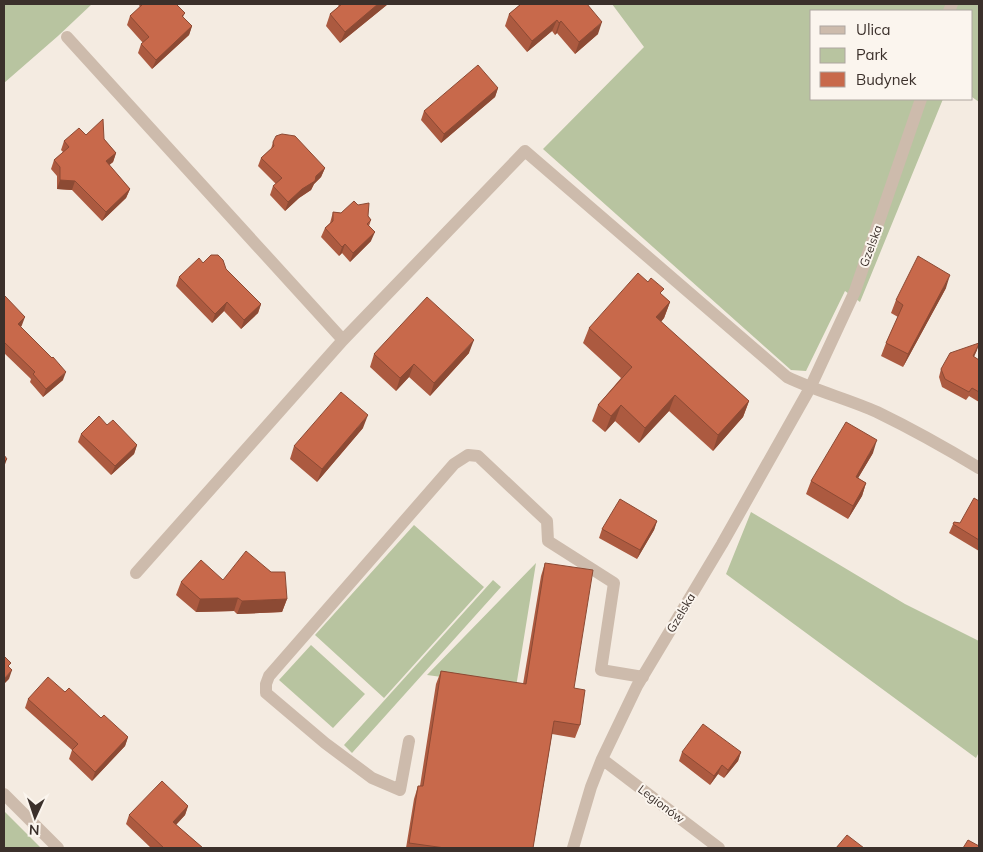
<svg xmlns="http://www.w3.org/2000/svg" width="983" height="852" font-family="Mulish,sans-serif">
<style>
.green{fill:#b8c4a0}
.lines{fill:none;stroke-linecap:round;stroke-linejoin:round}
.minor{stroke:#cdbbac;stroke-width:12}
.wall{fill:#ac5a40}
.shaded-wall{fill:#8c4a34}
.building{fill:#c8694b;stroke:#8c4a34}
.labels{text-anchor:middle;stroke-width:4;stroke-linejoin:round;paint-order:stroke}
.street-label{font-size:12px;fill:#3b302b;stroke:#fbf5ee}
</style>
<rect width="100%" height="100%" fill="#f4ebe1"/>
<!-- green -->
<path class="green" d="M4 4H92L58 36 4 83Z
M612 4H979V102L972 97V11H812V99H943L860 302 845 291 806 371 791 370 543 149 644 47Z
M751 512 905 604 979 641V752L976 758 726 574Z
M414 525 484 587 384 698 315 635Z
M536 563 516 687 427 675Z
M493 580 501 587 352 753 344 745Z
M311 645 365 694 333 728 279 680Z
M4 811 41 848H4Z"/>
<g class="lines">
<!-- minor -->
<path class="minor" d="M949 11 952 4
M67 37 343 340 525 151 787 377C816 391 848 399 877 412 912 429 946 448 979 468
M136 573 343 340
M409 741 400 790 372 778 325 743 266 693V684L269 676 454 464 468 455 478 456 547 521 548 541 614 583 601 670 643 677
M602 759 719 848
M4 794 58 848
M573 848 591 787 602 759 637 686 722 544 810 388 855 291 921 99"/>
</g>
<!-- wall -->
<path class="wall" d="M139 4H176L185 13 183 17 192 26 189 35 152 69 138 53 141 44 143 43 127 25 130 16 140 8Z
M337 4H388L340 43 326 26 330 14 339 6Z
M521 4 598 34 575 54 557 33 555 35 552 31 527 52 505 26 509 14Z
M498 88 495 97 441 143 421 120 424 111Z
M86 135 104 139 116 153 113 162 109 165 130 189 126 198 102 221 72 190 57 189V176L51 169 54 160 63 152 61 150 64 141Z
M273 142 325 168 321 177 314 184 311 190 299 198 285 211 270 195 273 186 276 184 258 166 261 158 271 149Z
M333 212 368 216 371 220 369 226 371 241 350 262 342 253 339 256 321 237 325 228 330 223Z
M203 263 226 269 261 304 258 313 241 329 224 311 212 323 176 286 179 277Z
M946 288 903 367 881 356 886 343 898 317 891 313 896 300Z
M662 295 670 302 664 318 661 322 749 401 743 417 713 451 669 411 639 443 615 421 605 432 592 421 598 405 621 378 583 343 589 328Z
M4 297 22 325 21 327 63 380 43 397 30 382 31 379 4 353Z
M977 350 974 357 979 360V402L969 396 966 400 942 387 939 377 941 369Z
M469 353 430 396 409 377 396 391 370 367 374 354Z
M107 425 137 445 134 454 111 475 78 442 81 434Z
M363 428 317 482 290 459 294 446Z
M873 453 858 478 866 483 862 496 848 519 806 494 811 481Z
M979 501V551L949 533 954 522 960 523Z
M657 521 654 530 637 559 599 538 602 529Z
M545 563 574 688 580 725 575 738 552 734 533 848H406L414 799 418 786H420L436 684 441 671 523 684 541 576Z
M223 580 287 599 282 612 237 614 234 611 196 612 176 595 181 582Z
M65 692 128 737 125 746 92 781 69 759 72 750 25 708 28 699Z
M682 752H741L738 761 724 778 718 774 710 785 679 761Z
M188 806 185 815 176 825 203 848H151L126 824 129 815Z"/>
<!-- shaded-wall -->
<path class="shaded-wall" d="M378 4H388L340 43 345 32Z
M557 20 552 31 527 52 532 41Z
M561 21 557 33 555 35 559 23Z
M602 22 598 34 575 54 579 42Z
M192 26 189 35 152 69 156 60Z
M498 88 495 97 441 143 444 134Z
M116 153 113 162 103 170 106 161Z
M325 168 321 177 314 184 311 190 299 198 285 211 288 202Z
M60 180 75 181 72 190 57 189Z
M130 189 126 198 102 221 106 212Z
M375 232 371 241 350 262 353 253Z
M345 244 342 253 339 256 342 247Z
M950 275 946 288 903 367 908 354Z
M227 302 224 311 212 323 215 314Z
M670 302 664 318 651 333 656 317Z
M261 304 258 313 241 329 244 320Z
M25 317 22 325 15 332 18 324Z
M474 340 469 353 430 396 434 383Z
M979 344 977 350 970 364 973 356Z
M414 364 409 377 396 391 400 378Z
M66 372 63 380 43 397 46 389Z
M675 395 669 411 639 443 645 428Z
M749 401 743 417 713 451 718 435Z
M621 405 615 421 605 432 611 416Z
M368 415 363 428 317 482 322 469Z
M877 440 873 453 851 490 856 477Z
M137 445 134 454 111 475 115 466Z
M7 459 4 467V462Z
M866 483 862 496 848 519 853 506Z
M657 521 654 530 637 559 640 550Z
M238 598 234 611 196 612 200 599Z
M287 599 282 612 237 614 242 601Z
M12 670 9 679 4 684V679Z
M128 737 125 746 92 781 95 772Z
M741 752 738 761 724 778 728 770Z
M722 765 718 774 710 785 714 776Z
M188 806 185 815 170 831 173 822Z"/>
<!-- building -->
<path class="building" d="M143 4H176L185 13 182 16 192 26 156 60 141 44 149 37 130 16Z
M342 4H378L345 32 330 14Z
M521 4H587L602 22 579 42 561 21 559 23 557 20 532 41 509 14Z
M478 65 498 88 444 134 424 111Z
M103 119 104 139 116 153 106 161 130 189 106 212 75 181 60 180V167L54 160 69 147 64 141 79 128 86 135Z
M282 134 295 136 325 168 316 176 315 181 302 189 288 202 273 186 282 178 261 158 274 146 273 142 276 136Z
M354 201 358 205 369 203 368 216 371 220 367 224 375 232 353 253 345 244 342 247 325 228 333 221V212L341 213Z
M211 255H218L223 260 226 269 261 304 244 320 227 302 215 314 179 277 199 258 203 263Z
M918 256 950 275 908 354 886 343 903 305 896 300Z
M638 273 648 282 651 278 664 289 660 293 670 302 656 317 749 401 718 435 675 395 645 428 621 405 611 416 598 405 632 367 589 328Z
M5 296 25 317 18 324 52 358 53 357 66 372 46 389 33 374 35 372 4 342V297Z
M427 297 474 340 434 383 414 364 400 378 374 354Z
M979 343V344L973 356 979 360V392L972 388 969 392 945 379 941 369 950 353Z
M341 392 368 415 322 469 294 446Z
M99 416 107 425 113 420 137 445 115 466 81 434Z
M846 422 877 440 856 477 866 483 853 506 811 481Z
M4 455 7 459 4 462Z
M974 498 979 501V540L953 524 954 522 960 523Z
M620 499 657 521 640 550 602 529Z
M246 551 271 572H285L287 599 242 601 238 598 200 599 181 582 201 560 223 580Z
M545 563 593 570 574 688 585 690 580 725 554 721 533 848H445L409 843 418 786H423L441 671 526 684Z
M4 656 11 663 8 666 12 670 4 679Z
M48 677 65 692 69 688 101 718 104 715 128 737 95 772 72 750 78 744 28 699Z
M703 724 741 752 728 770 722 765 714 776 682 752Z
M162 781 188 806 173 822 203 848H164L129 815Z
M847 835 864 848H836Z
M968 840 979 846V848H963Z"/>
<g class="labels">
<!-- street labels -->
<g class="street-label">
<text transform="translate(871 246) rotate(-70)" y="4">Gzelska</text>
<text transform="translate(681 613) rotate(-59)" y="4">Gzelska</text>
<text transform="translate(661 804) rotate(37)" y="4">Legionów</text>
</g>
</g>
<!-- border -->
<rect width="983" height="852" fill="none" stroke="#3b302b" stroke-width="10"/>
<!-- legend -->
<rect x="810" y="10" width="162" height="90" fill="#fbf5ee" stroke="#aea6a0"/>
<rect x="820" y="26" width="25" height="8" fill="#cdbbac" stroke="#aea6a0"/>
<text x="856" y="35" font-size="15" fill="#3b302b">Ulica</text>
<rect x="820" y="48" width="25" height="15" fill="#b8c4a0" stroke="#aea6a0"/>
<text x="856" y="60" font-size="15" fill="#3b302b">Park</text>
<rect x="820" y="72" width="25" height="15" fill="#c8694b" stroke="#aea6a0"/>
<text x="856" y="85" font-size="15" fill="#3b302b">Budynek</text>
<!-- north arrow -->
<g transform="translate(35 817) rotate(183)" stroke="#fbf5ee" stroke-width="4" paint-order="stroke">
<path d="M0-4L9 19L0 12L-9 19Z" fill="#3b302b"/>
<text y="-8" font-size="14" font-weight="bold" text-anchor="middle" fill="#3b302b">N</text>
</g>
</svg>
